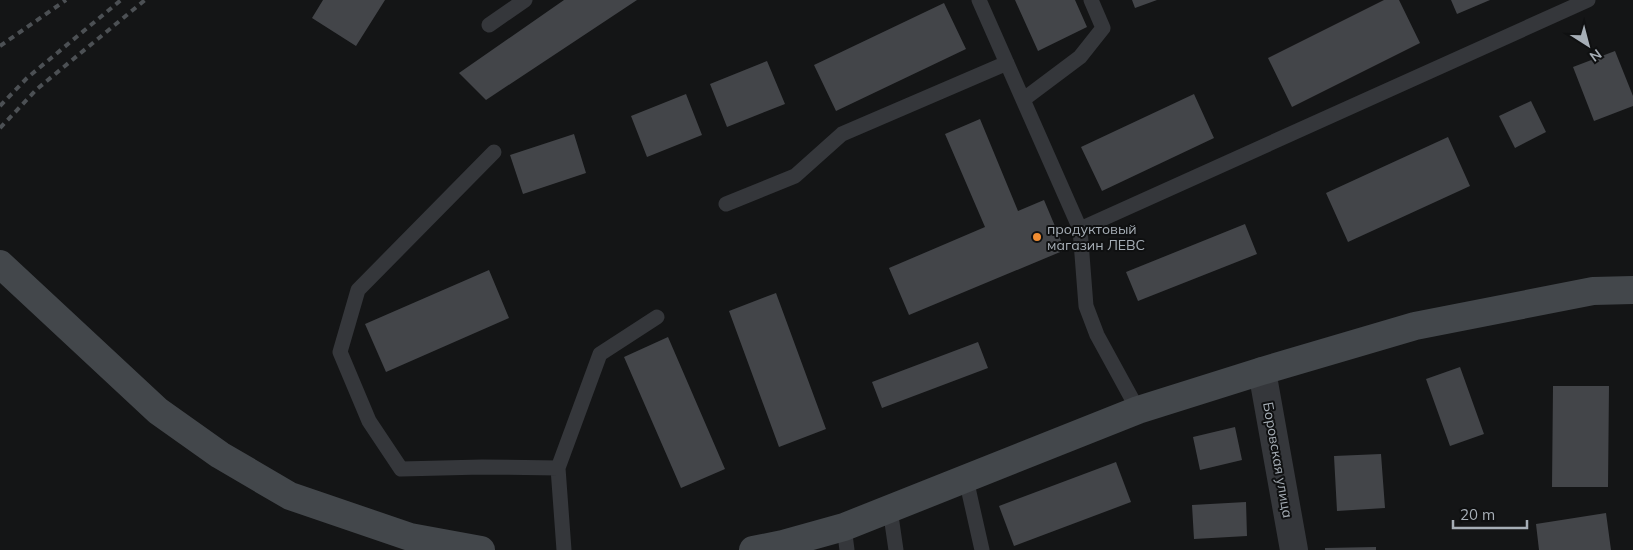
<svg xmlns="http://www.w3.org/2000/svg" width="1633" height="550" font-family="Mulish,sans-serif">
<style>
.building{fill:#434549}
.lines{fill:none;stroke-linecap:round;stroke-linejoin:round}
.lane{stroke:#35373b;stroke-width:15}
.street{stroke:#35373b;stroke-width:28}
.secondary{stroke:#43474b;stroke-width:28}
.rail{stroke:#4c5054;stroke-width:4;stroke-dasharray:6 5;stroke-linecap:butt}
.poi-dot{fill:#f18d32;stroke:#0f1011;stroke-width:2}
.labels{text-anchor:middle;stroke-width:4;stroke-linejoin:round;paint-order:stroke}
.poi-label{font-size:14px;fill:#a6aeb6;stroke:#0f1011;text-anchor:start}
.street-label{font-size:14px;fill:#a6aeb6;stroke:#0f1011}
</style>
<rect width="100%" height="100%" fill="#141516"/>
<!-- building -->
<path class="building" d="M323 0H385L356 46 312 18Z
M564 0H637L486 100 459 73Z
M1015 0H1075L1087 27 1038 51Z
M1132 0H1157L1135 8Z
M1384 0H1399L1420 43 1292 107 1268 58Z
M1451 0H1490L1457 14Z
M944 3 966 49 836 111 814 65Z
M1615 51 1633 96V106L1594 121 1573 67Z
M767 61 785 104 727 127 710 84Z
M686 94 702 135 647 157 631 116Z
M1194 94 1214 138 1102 191 1081 147Z
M1531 101 1546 132 1515 148 1499 116Z
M980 119 1018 211 1044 200 1065 250 909 315 889 268 985 227 945 134Z
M574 134 586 173 523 194 510 155Z
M1448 137 1470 186 1348 242 1326 193Z
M1245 224 1257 254 1138 301 1126 272Z
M489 270 509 318 386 372 365 324Z
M776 293 826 429 779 447 729 311Z
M668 337 725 469 681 488 624 357Z
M978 342 988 368 882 408 872 382Z
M1460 367 1484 434 1450 446 1426 379Z
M1553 386H1609L1608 487H1552Z
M1235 427 1242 460 1200 470 1193 437Z
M1381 454 1385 508 1337 511 1334 456Z
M1116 462 1131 502 1014 546 999 506Z
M1246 502 1247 536 1194 539 1192 505Z
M1606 513 1611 550H1539L1536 524Z
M1376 547V550H1325V548Z"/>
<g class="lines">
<!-- lane -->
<path class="lane" d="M979 0 1080 229 1086 306 1097 335 1138 410
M489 25 525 0
M1024 99 1080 57 1103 28 1091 0
M494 152 358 290 340 352 369 421 401 469 482 467 558 468
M726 204 795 176 842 134 1007 63
M1080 229 1588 0
M966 479 982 550
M890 509 896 550
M844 527 847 550
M564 550 558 468 600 354 657 317"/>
<!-- street -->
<path class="street" d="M1262 371 1294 550"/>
<!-- secondary -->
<path class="secondary" d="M0 264 158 411 220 455 290 496 410 537 481 550
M753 550 783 544 844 527 1138 410 1262 371 1415 326 1593 291 1633 290"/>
<!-- rail -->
<path class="rail" d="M0 46 66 0
M0 106 27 78 121 0
M0 128 37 89 145 0"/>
</g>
<!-- markers -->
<circle class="poi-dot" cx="1037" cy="237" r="5"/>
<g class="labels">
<!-- poi labels -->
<g class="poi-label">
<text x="1047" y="234">продуктовый<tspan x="1047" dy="16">магазин ЛЕВС</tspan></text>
</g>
<!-- street labels -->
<g class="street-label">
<text transform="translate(1278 460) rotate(80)" y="5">Боровская улица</text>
</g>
</g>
<!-- north arrow -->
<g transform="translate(1588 45) rotate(144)" stroke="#0f1011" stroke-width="4" paint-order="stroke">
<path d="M0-4L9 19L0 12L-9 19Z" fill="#a6aeb6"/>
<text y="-8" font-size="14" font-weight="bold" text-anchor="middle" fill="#a6aeb6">N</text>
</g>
<!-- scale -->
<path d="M1453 520v8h74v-8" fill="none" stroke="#a6aeb6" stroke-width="2.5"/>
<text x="1460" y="520" font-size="15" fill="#a6aeb6" stroke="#0f1011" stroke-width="4" paint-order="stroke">20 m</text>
</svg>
